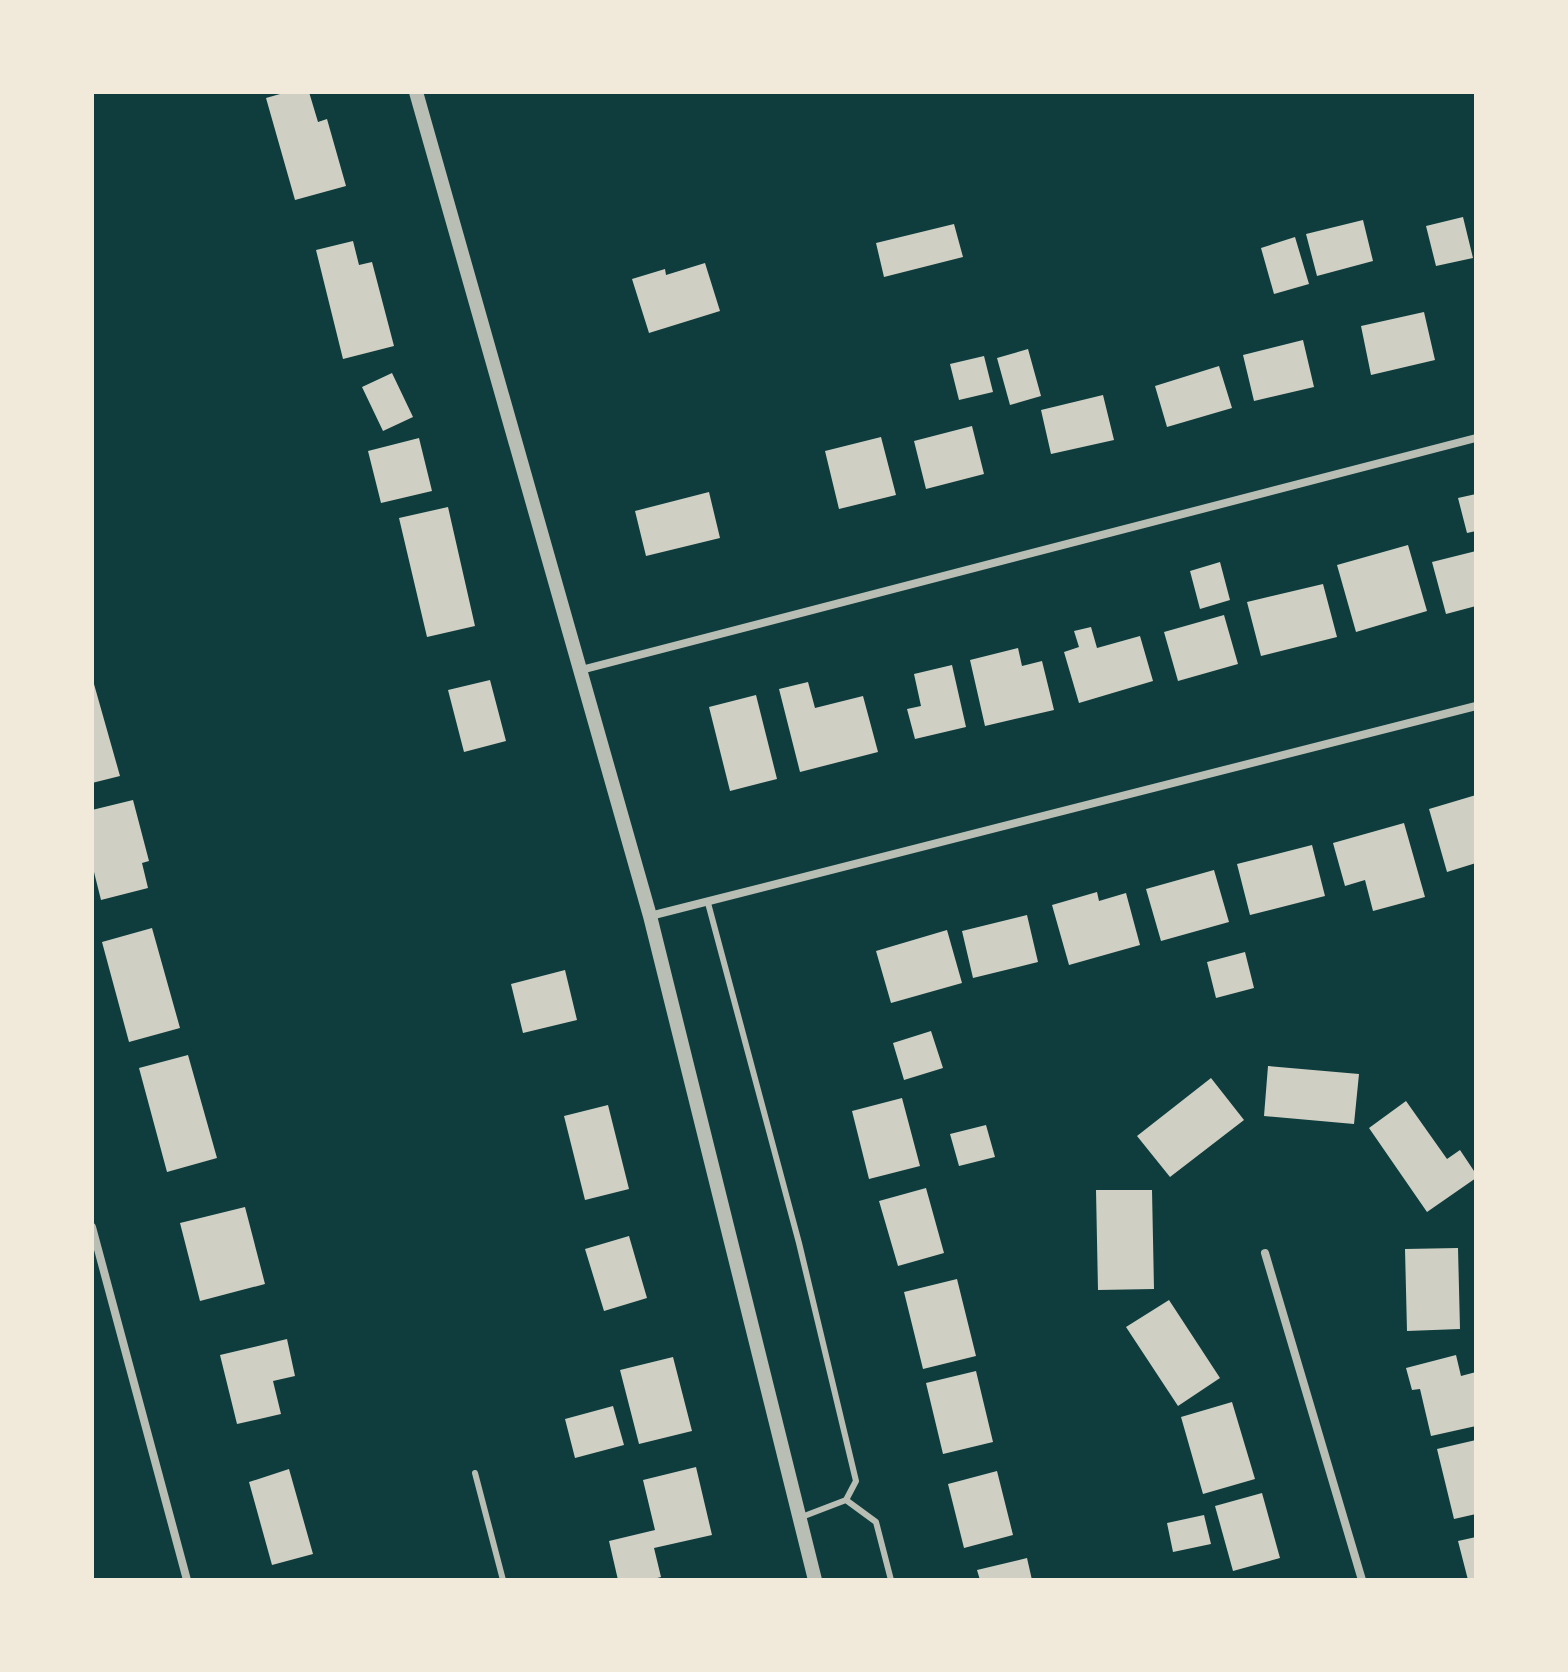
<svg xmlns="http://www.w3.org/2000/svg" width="1568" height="1672" font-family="Commissioner,sans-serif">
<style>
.building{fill:#cfcfc3}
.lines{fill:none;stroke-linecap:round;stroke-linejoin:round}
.service{stroke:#b8beb3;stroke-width:6}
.minor{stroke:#b8beb3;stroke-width:8}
.tertiary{stroke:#b8beb3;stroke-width:14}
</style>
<rect width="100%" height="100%" fill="#0f3d3e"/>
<!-- building -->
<path class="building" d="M287 92H309L318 122 327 119 346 186 295 200 266 98Z
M1463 217 1473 258 1436 266 1426 226Z
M1363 220 1373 261 1317 276 1306 234Z
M954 224 963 257 884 277 876 243Z
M1295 237 1309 284 1274 294 1261 248Z
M353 241 359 265 372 262 394 346 343 359 316 250Z
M705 263 720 311 649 333 632 279 665 269 666 275Z
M1424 312 1435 360 1371 375 1361 326Z
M1303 340 1314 387 1254 401 1243 355Z
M1028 349 1041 396 1010 405 997 358Z
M984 356 993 392 959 400 950 364Z
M1219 366 1232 408 1167 427 1155 386Z
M392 373 413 417 383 431 362 387Z
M1103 395 1114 440 1051 454 1041 410Z
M972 426 984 474 926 489 914 441Z
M881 437 896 495 839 509 825 451Z
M419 438 432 491 381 503 368 451Z
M709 492 720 538 646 556 635 511Z
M1476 494V531L1467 533 1458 498Z
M448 507 475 626 427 637 399 518Z
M1408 545 1427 611 1356 632 1337 565Z
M1476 551V606L1446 614 1432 562Z
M1220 562 1230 600 1200 609 1190 571Z
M1323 584 1337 637 1261 656 1247 602Z
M1224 615 1238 664 1178 681 1164 632Z
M1091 627 1097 648 1140 636 1153 681 1079 703 1064 652 1079 647 1074 631Z
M1018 648 1022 666 1042 661 1054 710 985 726 970 660Z
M952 665 966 727 915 739 907 709 921 706 914 674Z
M92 677 120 776 92 783Z
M490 680 506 741 464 752 448 690Z
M808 682 815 708 863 696 878 752 800 772 779 689Z
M756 695 777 779 730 791 709 707Z
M1476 795V863L1447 872 1429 809Z
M133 800 149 861 142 863 148 888 101 900 92 864V810Z
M1404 823 1425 897 1373 911 1365 880 1345 886 1333 843Z
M1312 845 1325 896 1250 915 1237 864Z
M1214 870 1229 922 1161 941 1146 889Z
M1097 892 1099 901 1126 893 1140 945 1069 965 1052 905Z
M1027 915 1038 962 973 978 962 931Z
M152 928 180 1028 129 1042 102 942Z
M947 930 962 983 891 1003 876 951Z
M1245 952 1254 988 1216 998 1207 962Z
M565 970 577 1020 523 1033 511 984Z
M931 1031 943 1068 904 1080 893 1043Z
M188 1055 217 1158 167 1172 139 1068Z
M1268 1066 1359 1074 1354 1124 1264 1116Z
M1211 1078 1244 1120 1170 1177 1137 1136Z
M902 1098 920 1166 869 1179 852 1111Z
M1406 1101 1447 1159 1460 1150 1476 1174V1178L1427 1212 1369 1128Z
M608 1105 629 1189 585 1200 564 1116Z
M986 1125 995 1157 959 1166 950 1134Z
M926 1188 944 1253 898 1266 879 1201Z
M1096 1190H1152L1154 1289 1098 1290Z
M245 1207 265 1284 200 1301 180 1223Z
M629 1236 647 1298 604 1311 585 1249Z
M1458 1248 1460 1329 1407 1331 1405 1249Z
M957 1279 976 1356 923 1369 904 1292Z
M1169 1300 1220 1378 1178 1406 1126 1327Z
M287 1339 295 1376 273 1381 281 1414 237 1424 220 1355Z
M1456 1355 1461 1376 1476 1372V1426L1431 1436 1420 1389 1412 1390 1406 1368Z
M673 1357 692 1431 639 1444 620 1370Z
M976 1371 993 1442 943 1454 926 1383Z
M1232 1402 1255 1479 1203 1494 1181 1417Z
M613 1406 624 1445 575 1458 565 1419Z
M1476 1440V1514L1454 1519 1437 1449Z
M696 1467 712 1535 654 1548 661 1577 650 1580H618L609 1541 655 1530 643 1480Z
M289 1469 313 1554 272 1565 249 1482Z
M997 1471 1013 1535 964 1548 948 1484Z
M1262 1493 1280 1558 1233 1571 1215 1506Z
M1204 1515 1211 1544 1173 1552 1167 1523Z
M1476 1537V1580H1468L1458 1541Z
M1027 1558 1032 1580H980L977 1570Z"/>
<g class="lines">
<!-- service -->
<path class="service" d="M708 903 799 1243 856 1481 846 1500 799 1518
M475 1473 503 1580
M846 1500 876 1522 891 1580"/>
<!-- minor -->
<path class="minor" d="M581 670 1476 438
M650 916 1476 706
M92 1227 187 1580
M1265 1253 1362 1580"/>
<!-- tertiary -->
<path class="tertiary" d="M416 92 650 916 815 1580"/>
</g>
<!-- border -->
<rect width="1568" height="1672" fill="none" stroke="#f1e9da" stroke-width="188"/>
</svg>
